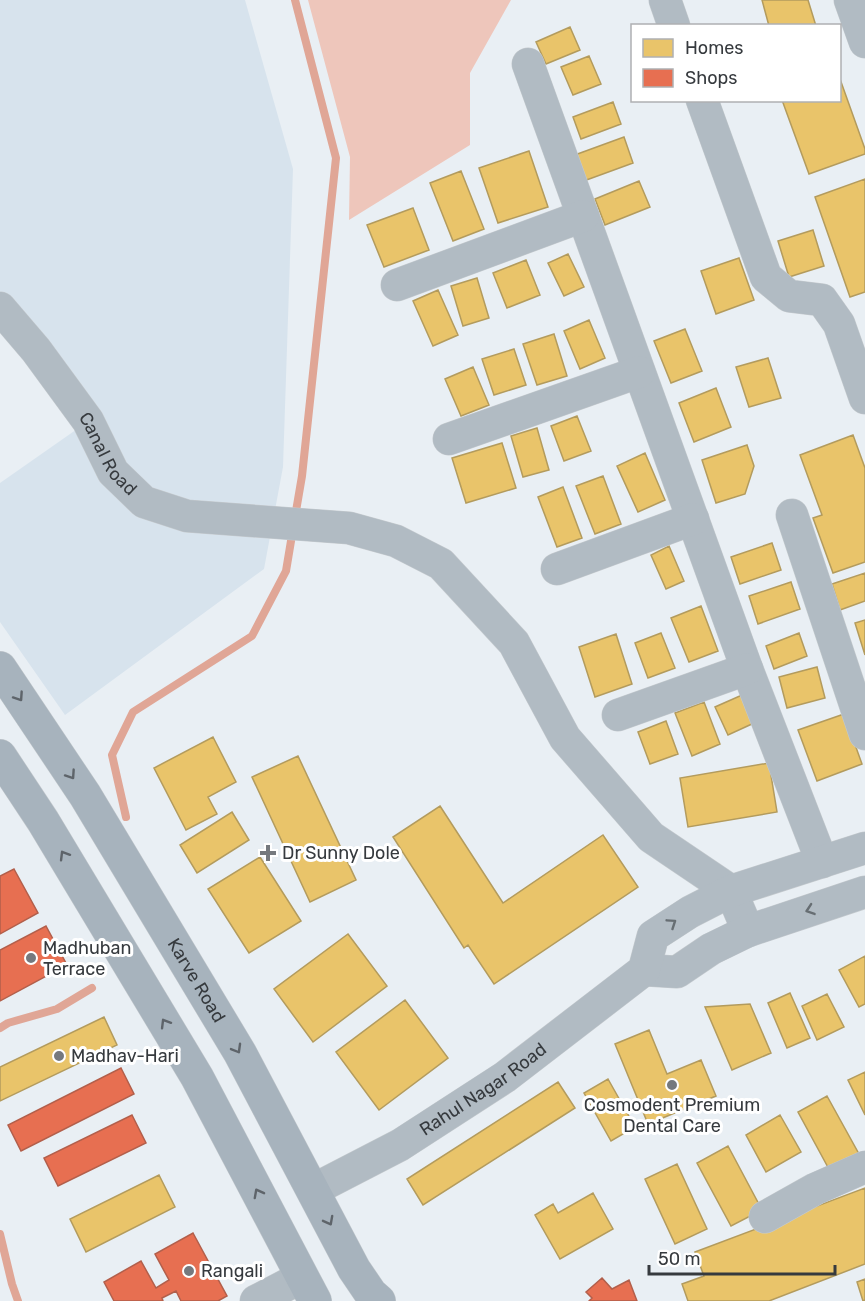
<svg xmlns="http://www.w3.org/2000/svg" width="865" height="1301" font-family="Rubik,sans-serif">
<style>
.built{fill:#d7e3ed}
.green{fill:#eec6bb}
.homes{fill:#e9c46a;stroke:#b39b5d;stroke-width:1.5}
.shops{fill:#e76f51;stroke:#b25f4b;stroke-width:1.5}
.lines{fill:none;stroke-linecap:round;stroke-linejoin:round}
.stream{stroke:#e0a696;stroke-width:8}
.minor-casing{stroke:#c6cbcf;stroke-width:33}
.major-casing{stroke:#c6cbcf;stroke-width:34}
.minor{stroke:#b1bbc3;stroke-width:32}
.major{stroke:#a7b3bd;stroke-width:33}
.oneway{stroke:#5e646a}
.oneway2{stroke:#676e73}
.poi-dot{fill:#75797e;stroke:#fff;stroke-width:2}
.labels{text-anchor:middle;stroke-width:6;stroke-linejoin:round;paint-order:stroke}
.street-label{font-size:18px;fill:#363a3e;stroke:#fff}
.poi-label{font-size:18px;fill:#363a3e;stroke:#fff;text-anchor:start}
</style>
<rect width="100%" height="100%" fill="#e9eff4"/>
<!-- built -->
<path class="built" d="M0 0H245L293 169 283 467 264 569 65 715 0 622V483L80 427 0 324Z"/>
<!-- green -->
<path class="green" d="M308 0H511L470 73V145L349 220 350 157Z"/>
<!-- homes -->
<path class="homes" d="M762 0H808L816 26H769Z
M570 27 580 50 546 64 536 42Z
M589 56 601 84 573 95 561 67Z
M840 79 865 149V154L809 174 782 100H840Z
M613 102 621 124 581 139 573 117Z
M624 137 633 163 581 182 572 156Z
M529 151 548 207 498 223 479 168Z
M461 171 484 229 453 241 430 183Z
M865 179V292L850 297 815 197Z
M639 181 650 207 605 225 595 199Z
M413 208 429 250 384 267 367 225Z
M813 230 824 266 789 277 778 241Z
M568 254 584 287 564 296 548 263Z
M739 258 754 300 716 314 701 271Z
M526 260 540 295 507 308 493 273Z
M477 278 489 318 463 326 451 286Z
M438 290 458 335 433 346 413 301Z
M589 320 605 358 580 369 564 331Z
M685 329 702 371 671 383 654 341Z
M554 334 567 376 537 385 523 344Z
M514 349 526 385 494 395 482 359Z
M768 358 781 398 749 407 736 367Z
M473 367 489 405 461 416 445 379Z
M716 388 731 427 694 442 679 403Z
M577 416 591 451 564 461 551 426Z
M537 428 549 470 523 477 511 436Z
M853 435 865 468V562L833 573 813 518 822 515 800 455Z
M502 443 516 488 466 503 452 458Z
M747 445 754 466 745 494 716 503 702 460Z
M645 453 665 500 638 512 617 466Z
M603 476 621 524 595 534 576 486Z
M563 487 582 538 557 547 538 497Z
M772 543 781 570 740 584 731 557Z
M669 546 684 581 666 589 651 555Z
M865 573V601L840 610 832 584Z
M791 582 800 609 758 624 749 596Z
M701 606 718 651 689 662 671 618Z
M865 620V655L855 623Z
M661 633 675 668 648 678 635 643Z
M799 633 807 656 774 669 766 646Z
M616 634 632 684 595 697 579 647Z
M817 667 825 698 787 708 779 677Z
M742 695 754 723 728 735 715 707Z
M704 702 720 744 692 756 675 713Z
M844 714 862 764 817 781 798 730Z
M666 721 678 754 650 764 638 732Z
M213 737 236 782 208 797 217 814 186 830 154 768Z
M298 756 356 880 310 902 252 777Z
M769 763 777 812 688 827 680 778Z
M440 806 503 903 603 835 638 887 494 984 468 945 464 948 393 837Z
M232 812 249 840 197 873 180 845Z
M260 857 301 921 249 953 208 889Z
M348 934 387 986 313 1042 274 989Z
M865 956V1004L859 1007 839 970Z
M790 993 810 1038 787 1048 768 1003Z
M827 994 844 1027 817 1040 802 1006Z
M405 1000 448 1058 379 1110 336 1052Z
M750 1004 771 1053 732 1070 705 1007Z
M104 1017 117 1045 0 1101V1067Z
M649 1030 667 1074 701 1060 716 1096 648 1124 615 1044Z
M865 1072V1115L848 1080Z
M608 1079 635 1127 611 1141 584 1093Z
M558 1082 575 1108 423 1205 407 1179Z
M827 1096 859 1154 830 1171 798 1112Z
M780 1115 801 1152 766 1172 746 1135Z
M728 1146 762 1210 731 1226 697 1163Z
M677 1164 707 1229 675 1244 645 1179Z
M159 1175 175 1207 86 1252 70 1219Z
M865 1188V1264L769 1301H688L682 1284 704 1276 695 1252Z
M593 1193 613 1229 560 1259 535 1215 553 1204 558 1213Z
M865 1279V1300L863 1301 857 1282Z"/>
<!-- shops -->
<path class="shops" d="M14 869 38 913 0 934V876Z
M46 926 67 965 0 1001V950Z
M121 1068 134 1094 21 1151 8 1125Z
M132 1115 146 1143 58 1186 44 1158Z
M193 1233 227 1296 218 1301H181L176 1291 162 1298 163 1301H114L104 1282 141 1261 156 1288 169 1280 155 1254Z
M602 1278 612 1289 629 1280 637 1301H589L592 1298 586 1292Z"/>
<g class="lines">
<!-- stream -->
<path class="stream" d="M295 0 336 158 302 476 295 517
M126 817 112 755 133 712 252 636 286 571 293 529
M0 1028 8 1023 57 1009 92 988
M0 1234 12 1284 18 1301"/>
<defs>
<g id="minor">
<path d="M665 0 674 26"/>
<path d="M850 0 865 42"/>
<path d="M528 64 747 669 822 862"/>
<path d="M702 100 766 277 789 296 822 300 839 324 865 398"/>
<path d="M397 285 583 216"/>
<path id="s1" d="M0 308 36 350 88 421 113 472 144 502 187 516 349 528 396 541 441 564 514 643 565 738 651 837 731 891 748 931"/>
<path d="M449 439 639 372"/>
<path d="M792 515 865 734"/>
<path d="M557 569 693 519"/>
<path d="M618 715 747 669"/>
<path d="M644 970 677 972 711 949 748 931 865 892"/>
<path id="s2" d="M313 1190 400 1145 505 1077 644 970 653 936 690 912 731 891 865 848"/>
<path d="M765 1217 815 1189 865 1167"/>
<path d="M256 1301 302 1277"/>
</g>
<g id="major">
<path id="s3" d="M0 668 85 795 240 1053 354 1269 371 1294 379 1301"/>
<path d="M0 756 43 821 197 1077 315 1301"/>
</g>
</defs>
<!-- minor casing -->
<use href="#minor" class="minor-casing"/>
<!-- major casing -->
<use href="#major" class="major-casing"/>
<!-- minor -->
<use href="#minor" class="minor"/>
<!-- major -->
<use href="#major" class="major"/>
</g>
<!-- one-way arrows -->
<defs><path id="oneway-chevron" d="M-2-3.5L2.5 0L-2 3.5" fill="none" stroke-width="1.6" stroke-linecap="round" stroke-linejoin="round" transform="scale(1.5)"/></defs>
<g class="oneway">
<use href="#oneway-chevron" transform="translate(19 697) rotate(56)"/>
<use href="#oneway-chevron" transform="translate(71 775) rotate(56)"/>
<use href="#oneway-chevron" transform="translate(64 855) rotate(-121)"/>
<use href="#oneway-chevron" transform="translate(165 1023) rotate(-121)"/>
<use href="#oneway-chevron" transform="translate(237 1049) rotate(60)"/>
<use href="#oneway-chevron" transform="translate(258 1193) rotate(-118)"/>
<use href="#oneway-chevron" transform="translate(329 1221) rotate(62)"/>
</g>
<g class="oneway2">
<use href="#oneway-chevron" transform="translate(810 910) rotate(161)"/>
<use href="#oneway-chevron" transform="translate(672 923) rotate(-34)"/>
</g>
<!-- markers -->
<g class="poi-dot">
<path d="M265 844h6v6h6v6h-6v6h-6v-6h-6v-6h6z"/>
<circle cx="31" cy="958" r="6"/>
<circle cx="59" cy="1056" r="6"/>
<circle cx="672" cy="1085" r="6"/>
<circle cx="189" cy="1271" r="6"/>
</g>
<g class="labels">
<!-- street labels -->
<g class="street-label">
<text dy="6" stroke="none"><textPath href="#s1" startOffset="182">Canal Road</textPath></text>
<text dy="6" stroke="none"><textPath href="#s3" startOffset="369">Karve Road</textPath></text>
<text dy="6" stroke="none"><textPath href="#s2" startOffset="198">Rahul Nagar Road</textPath></text>
</g>
<!-- poi labels -->
<g class="poi-label">
<text x="282" y="859">Dr Sunny Dole</text>
<text x="43" y="954">Madhuban<tspan x="43" dy="21">Terrace</tspan></text>
<text x="71" y="1062">Madhav-Hari</text>
<text x="672" y="1111" text-anchor="middle">Cosmodent Premium<tspan x="672" dy="21">Dental Care</tspan></text>
<text x="201" y="1277">Rangali</text>
</g>
</g>
<!-- legend -->
<rect x="631" y="24" width="210" height="78" fill="#ffffff" stroke="#afb0b2" stroke-width="1.5"/>
<rect x="643" y="39" width="30" height="18" fill="#e9c46a" stroke="#afb0b2" stroke-width="1.5"/>
<text x="685" y="54" font-size="18" fill="#363a3e">Homes</text>
<rect x="643" y="69" width="30" height="18" fill="#e76f51" stroke="#afb0b2" stroke-width="1.5"/>
<text x="685" y="84" font-size="18" fill="#363a3e">Shops</text>
<!-- scale -->
<path d="M649 1265v9h186v-9" fill="none" stroke="#363a3e" stroke-width="3"/>
<text x="658" y="1265" font-size="18" fill="#363a3e" stroke="#ffffff" stroke-width="4.5" paint-order="stroke">50 m</text>
</svg>
